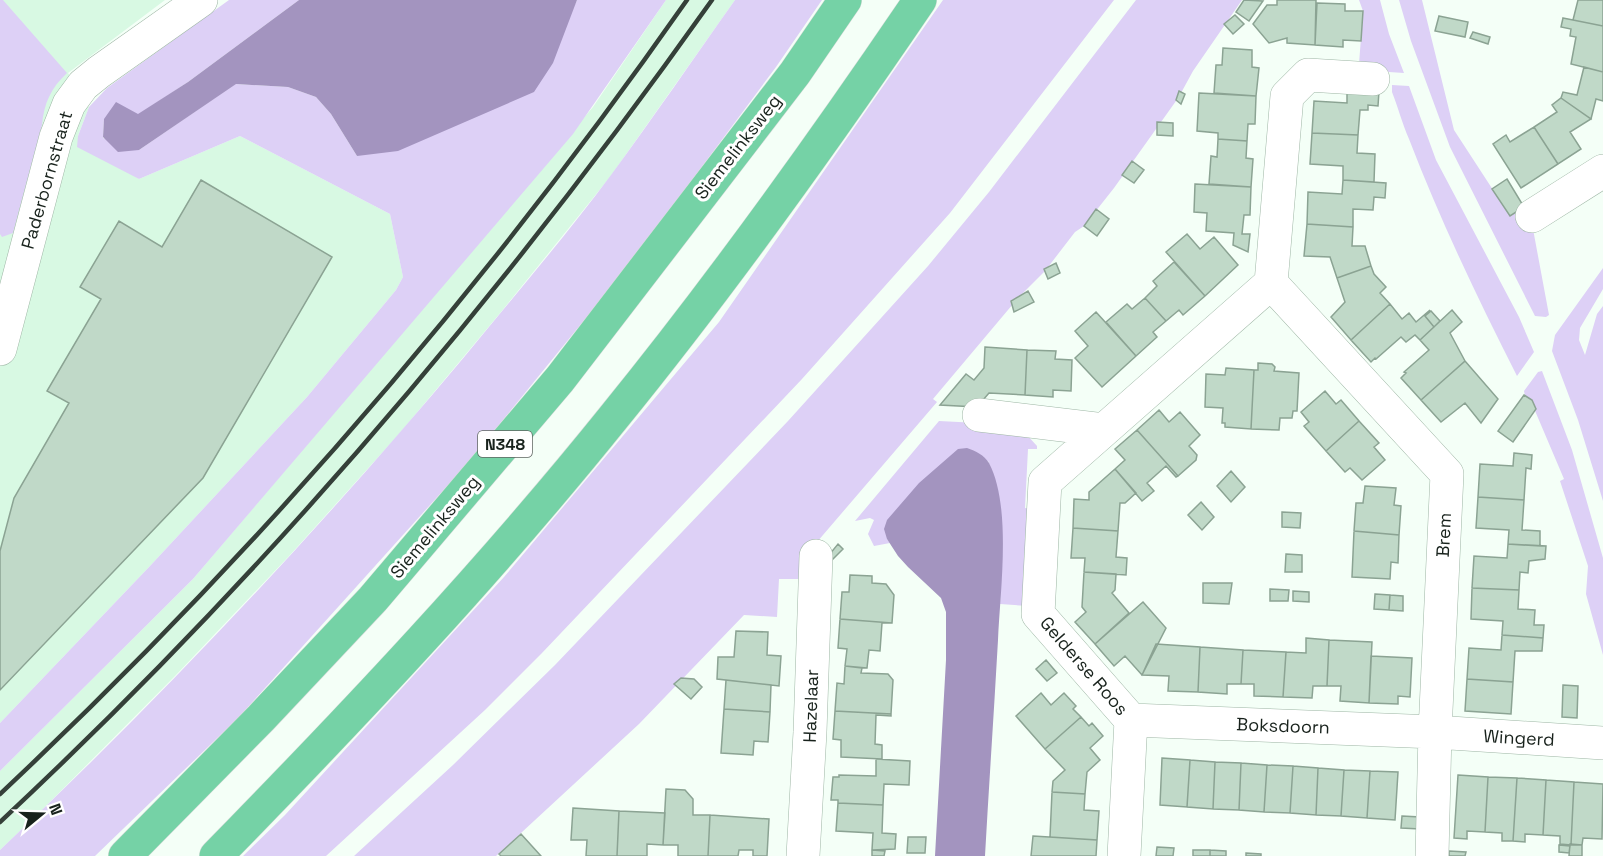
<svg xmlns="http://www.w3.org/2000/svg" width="1603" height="856" font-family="'Space Grotesk',sans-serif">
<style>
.built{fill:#d8f9e3}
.green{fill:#ddd0f6}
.water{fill:#a394bf}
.building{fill:#c0d9c8;stroke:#8ba393;stroke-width:1.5}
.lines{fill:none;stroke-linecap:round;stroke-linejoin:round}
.street-casing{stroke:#9eb6a5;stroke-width:34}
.primary-casing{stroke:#dadcdb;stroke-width:34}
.street{stroke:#fff;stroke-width:33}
.primary{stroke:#75d2a6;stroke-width:33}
.rail{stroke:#354039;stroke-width:4.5}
.labels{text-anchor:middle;stroke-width:6;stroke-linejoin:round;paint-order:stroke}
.shield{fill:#fff;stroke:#5d6460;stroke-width:1.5}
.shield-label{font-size:16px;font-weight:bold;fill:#18221c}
.street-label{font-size:18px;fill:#18221c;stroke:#fff}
</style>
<rect width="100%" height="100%" fill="#f4fff7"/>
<!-- built -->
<path class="built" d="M0 0H165L68 73 89 107 78 136 139 179 240 136 390 214 403 277 396 290 307 397 150 566 0 723Z
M666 0H735L610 177 501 312 399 434 290 555 175 676 44 808 0 850V771L193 579 593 107Z"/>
<!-- green -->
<path class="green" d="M0 0H3L67 73C51 88 44 103 42 125L13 233 2 237 0 234Z
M229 0H299L188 82 138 115 104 119 103 138 139 150 235 84 288 87 316 97 331 114 357 156 571 13 577 0H666L573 134 193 579 0 771V723L150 566 307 397 396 290 403 277 390 214 240 136 139 179 77 147 78 136 89 107 107 88Z
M735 0H822L776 67 660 223 590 313 467 464 238 718 95 856H0V850C164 695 320 529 465 356 514 296 565 237 611 175 653 118 694 58 735 0Z
M943 0H1114L950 213 802 379 542 653 485 710 326 856H243L285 815 504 577 719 322Z
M1136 0H1242L1193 71 1181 93 1179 92 1176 101 1114 188 1084 226 1075 232 1045 271 1020 296 1012 300 1013 304 933 399 937 402 805 556 804 579H779L777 617 744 615 639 724 496 856H354L453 765 555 665 788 421 928 266 989 192Z
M1359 0H1380L1389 34 1404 73 1374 71 1359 64 1363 11Z
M1399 0H1422L1454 130 1510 216 1524 207 1533 229 1549 315 1546 317 1535 316 1450 147 1411 41Z
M1392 85 1409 86 1436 160 1519 317 1534 352 1517 376C1478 299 1440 220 1409 139 1402 123 1398 107 1392 92Z
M1603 268V289L1580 328 1579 340 1585 355 1597 314 1603 306V501L1578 420 1552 351 1555 335Z
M1542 371 1572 450 1603 558V655L1586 594 1588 566 1560 481 1564 479 1530 399 1525 396 1524 391 1538 372Z
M939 421 978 423 1026 434 1037 446V449H1028L1025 508 1032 509 1028 606 1000 604C1002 555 1007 508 988 461L887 539 890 543 874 546 868 534 874 520 870 518 855 521Z"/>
<!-- water -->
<path class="water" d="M299 0H577L553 63 534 92 398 151 357 156 331 114 316 97 288 87 236 84 139 150 118 152 103 137 104 119 116 102 138 114 188 82Z
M967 448C976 451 984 455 989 463 1012 507 1000 591 998 640 994 712 989 784 985 856H935L946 660V612L941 598 908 567 898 556 887 539 884 529 887 520 919 483 958 449Z"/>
<!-- building -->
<path class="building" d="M1244 0 1263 1 1249 21 1236 12Z
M1277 0H1316L1315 45 1287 43V38L1269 43 1253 24 1267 5H1277Z
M1578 0H1603V26L1573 20Z
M1317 3 1345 4V11H1363L1361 41 1343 40V47L1315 45Z
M1235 15 1244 24 1233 34 1224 24Z
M1439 16 1468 22 1465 37 1435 31Z
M1563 18 1603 26V72L1571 64 1576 37 1570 36 1571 29 1561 27Z
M1473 32 1490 37 1488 44 1470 38Z
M1223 48 1252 50V67L1259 68 1256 96 1214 93 1216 65H1222Z
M1584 67 1603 72V101L1596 99 1591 119 1561 98 1563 92 1577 95Z
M1347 89 1379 91 1378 106 1368 105V110H1360L1358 135 1312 133 1314 101 1347 103Z
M1179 91 1185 94 1181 104 1176 100Z
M1199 93 1256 96 1255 124H1248L1247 141 1218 139V133L1197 131Z
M1561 98 1591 119 1570 132 1581 149 1558 164 1534 127 1557 112 1552 105Z
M1157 122 1173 123V136L1157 135Z
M1534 127 1558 164 1521 188 1493 144 1506 135 1510 142Z
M1312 133 1358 135 1357 153 1375 154 1374 182 1343 180V166L1310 164Z
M1218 139 1247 141 1246 158 1253 159 1251 187 1209 184 1211 156 1217 157Z
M1132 161 1144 170 1134 183 1122 175Z
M1507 179 1524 207 1510 216 1492 189Z
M201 180 332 257 203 478 0 690V551L14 498 69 403 47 391 101 299 80 287 119 221 162 247Z
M1343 180 1386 183 1385 198 1374 197 1373 210 1353 209V227L1307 224 1308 192 1342 194Z
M1195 184 1251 187 1250 215H1244L1242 234H1250L1248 252 1233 245 1234 233 1206 231 1207 213 1194 212Z
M1096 209 1109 219 1097 236 1084 226Z
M1307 224 1353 227 1352 246H1365L1371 266 1337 278 1330 257 1304 256Z
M1187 234 1200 249 1214 237 1238 265 1205 296 1166 252Z
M1174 262 1205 296 1183 315 1179 310 1166 321 1145 298 1157 286 1153 281Z
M1056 263 1060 273 1048 279 1044 269Z
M1371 266 1374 274 1386 287 1380 293 1390 304 1351 340 1331 317 1345 302 1337 278Z
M1028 291 1034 302 1014 312 1011 301Z
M1145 298 1166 321 1153 332 1157 337 1136 356 1106 322 1127 304 1132 309Z
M1390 304 1402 319 1409 313 1416 322 1430 310 1425 316 1434 327 1420 340 1415 335 1406 342 1401 337 1376 359 1375 358 1371 362 1351 340Z
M1452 310 1462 322 1450 333 1465 361 1421 400 1401 378 1406 373 1404 372 1429 350 1420 340Z
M1431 311 1440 321 1434 327 1425 316Z
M1096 312 1136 356 1102 387 1075 358 1088 346 1075 331Z
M985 347 1027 350 1025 395 989 393 977 407 940 405 966 374 974 380 984 368Z
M1027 350 1056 351 1055 359 1072 360 1071 391 1053 390V397L1025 395Z
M1465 361 1498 399 1481 423 1465 403 1441 422 1421 400Z
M1258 363 1272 364 1275 367 1274 371 1299 373 1297 411H1293L1292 418H1280L1279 430 1251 429 1254 370H1258Z
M1226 368 1254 370 1251 429 1225 427V423H1222L1223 408 1205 407 1206 374 1225 375Z
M1325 391 1336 404 1341 400 1359 421 1326 451 1304 426 1309 422 1301 412Z
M1524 395 1532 400 1536 409 1513 442 1498 431Z
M1159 410 1169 422 1180 412 1200 435 1189 446 1197 455 1196 460 1178 476 1137 430Z
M1359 421 1379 443 1374 447 1385 460 1362 480 1350 468 1345 472 1326 451Z
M1137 430 1178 476 1176 477 1166 466 1147 483 1154 491 1142 501 1115 469 1125 460 1115 449Z
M1514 453 1532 455 1531 469 1526 468 1524 500 1478 497 1480 464 1513 466Z
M1115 469 1136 493 1125 503H1120L1118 531 1073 528 1074 499 1089 500V492Z
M1231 471 1245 487 1231 502 1217 486Z
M1365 486 1396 488 1394 505 1401 506 1399 535 1354 531 1356 503H1363Z
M1478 497 1524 500 1522 530 1540 531V546L1508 544 1509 530 1476 528Z
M1201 502 1214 517 1202 530 1188 515Z
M1282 512 1301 513 1300 528 1282 527Z
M1073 528 1118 531 1116 557 1127 558 1126 575 1084 572 1085 558H1071Z
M1354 531 1399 535 1398 563 1391 562 1390 579 1352 577Z
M838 544 843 549 828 564 824 561Z
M1508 544 1546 546 1545 559 1529 561 1528 573 1520 572 1519 590 1472 588 1474 556 1507 558Z
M1286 554 1302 555V572H1285Z
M1084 572 1116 574 1115 590 1112 593 1129 613 1095 644 1075 622 1086 612 1082 607Z
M850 575 872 576V583L886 584 894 595 892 623 840 619 842 592H849Z
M1203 583H1232L1229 604 1203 603Z
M1472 588 1519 590 1518 609 1535 610 1534 625H1544L1543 638 1502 635 1503 621 1471 619Z
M1270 589 1289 590 1288 601H1270Z
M1293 591 1309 592V602L1293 601Z
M1375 594 1390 595 1389 610 1374 609Z
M1390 595 1403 596V611L1389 610Z
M1143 602 1166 628 1142 675 1125 656 1114 666 1095 644Z
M840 619 892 623H882L880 651 869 650 867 668 845 666 847 649 838 648Z
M736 631 768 632 767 655 781 656 779 686 717 679 718 657H734Z
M1502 635 1543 638 1542 651H1515L1513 682 1467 679 1469 648 1501 650Z
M1306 638 1329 640 1327 686H1313L1312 698 1283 697 1286 652 1306 653Z
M1329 640 1372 642 1369 703 1340 701 1341 686H1327Z
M1156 644 1200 647 1198 692 1168 691 1169 676 1142 675Z
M1200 647 1243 650 1241 684H1227V694L1198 692Z
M1243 650 1286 652 1283 697 1254 696V684H1241Z
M1371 656 1412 658 1410 697 1398 696V704L1369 703Z
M1046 660 1057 673 1047 681 1036 669Z
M845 666 862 668 861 673 888 674 893 680 891 714 835 711 837 683 844 684Z
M681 678 694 679 702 687 691 699 674 684Z
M1467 679 1513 682 1511 714 1465 711Z
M726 680 771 685 770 712 724 709Z
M1563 685 1578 686 1577 718 1562 717Z
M1041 693 1051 705 1064 693 1076 706 1073 709 1081 717 1045 749 1016 716Z
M724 709 770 712 768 742 754 741 753 755 721 753Z
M835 711 891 714V716L876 715 875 744 882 745V759L841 757V740L833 739Z
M1081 717 1089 726 1092 723 1103 736 1090 748 1100 760 1087 772 1085 794 1052 792 1053 781 1065 770 1045 749Z
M1162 758 1190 760 1187 807 1160 805Z
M876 759 910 761 909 785 884 784 883 805 838 803V800H831L833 777H839V775L876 776Z
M1190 760 1215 762 1213 809 1187 807Z
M1215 762 1241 763 1239 810 1213 809Z
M1241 763 1267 765 1264 812 1239 810Z
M1267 765 1293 766 1290 813 1264 812Z
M1293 766 1318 768 1316 815 1290 813Z
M1318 768 1344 770 1341 816 1316 815Z
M1344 770 1370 771 1367 818 1341 816Z
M1370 771 1398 772 1395 820 1367 818Z
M1458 775 1488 777 1485 832 1467 831V839L1454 838Z
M1488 777 1517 778 1513 841H1502V833L1485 832Z
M1517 778 1546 780 1543 835 1525 834V842L1513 841Z
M1546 780 1574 782 1571 845 1560 844V836L1543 835Z
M1574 782 1603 784 1602 839 1583 838 1582 845H1571Z
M666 789 685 790 693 799V815H710L708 856H678V845H663Z
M1052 792 1085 794 1084 810 1099 811 1097 840 1050 837Z
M838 803 883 805 882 833 896 834 895 849 872 850 873 833 836 831Z
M573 808 619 811 617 856H586L587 840H571Z
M619 811 665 813 663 845 647 844V856H617Z
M710 815 769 819 767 856H753V850H739L738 856H708Z
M1402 816 1420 817V829L1401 828Z
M521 834 541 856H501L499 854Z
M1033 836 1097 840 1096 856H1031Z
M908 837H926L925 853H907Z
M1570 844 1582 845V856H1569Z
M1559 845 1570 846 1569 853 1559 852Z
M1157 847 1174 848 1173 856H1156Z
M872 850 885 851 884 856H872Z
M1193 850H1210V856H1193Z
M1210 850 1226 851V856H1210Z
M1449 851 1466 852 1465 856H1449Z
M1246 853 1261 854V856H1246Z"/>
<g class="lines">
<defs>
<path id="street" d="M1532 216 1603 171
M1271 283 1447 474 1435 732 1432 856
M0 349 56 137 69 104 83 85 99 72 201 0
M979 415 1104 430 1271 283 1287 96 1308 75 1373 79
M1104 430 1045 482 1038 614 1131 720 1124 856
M1131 720 1435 732 1603 743
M803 856 810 732 816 556"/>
<path id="primary" d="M125 856 261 718 373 599 560 379 795 73 845 0
M216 856C354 715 489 572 613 418 722 284 823 143 920 0"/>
</defs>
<!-- street casing -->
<use href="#street" class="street-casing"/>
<!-- primary casing -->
<use href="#primary" class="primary-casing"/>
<!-- street -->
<use href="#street" class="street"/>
<!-- primary -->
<use href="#primary" class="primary"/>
<!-- rail -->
<path class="rail" d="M0 794C255 555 486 287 687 0
M0 822C266 574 502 296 712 0"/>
</g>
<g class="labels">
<!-- shield labels -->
<rect class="shield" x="478" y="431" width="54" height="26" rx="4.5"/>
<g class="shield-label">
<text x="505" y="450">N348</text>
</g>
<!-- street labels -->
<g class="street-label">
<text transform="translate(738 147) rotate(-52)" y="6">Siemelinksweg</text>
<text transform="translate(47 180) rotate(-74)" y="6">Paderbornstraat</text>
<text transform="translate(435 527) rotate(-50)" y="6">Siemelinksweg</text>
<text transform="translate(1444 535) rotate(-87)" y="6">Brem</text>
<text transform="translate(1084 666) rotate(49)" y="6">Gelderse Roos</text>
<text transform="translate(811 706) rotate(-88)" y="6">Hazelaar</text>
<text transform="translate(1283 726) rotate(2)" y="6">Boksdoorn</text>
<text transform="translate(1519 738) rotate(3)" y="6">Wingerd</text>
</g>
</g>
<!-- north arrow -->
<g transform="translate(42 814) rotate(71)" stroke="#ffffff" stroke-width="4.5" paint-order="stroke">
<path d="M0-4.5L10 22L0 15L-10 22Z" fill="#18221c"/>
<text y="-9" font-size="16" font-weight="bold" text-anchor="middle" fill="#18221c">N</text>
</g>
</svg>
